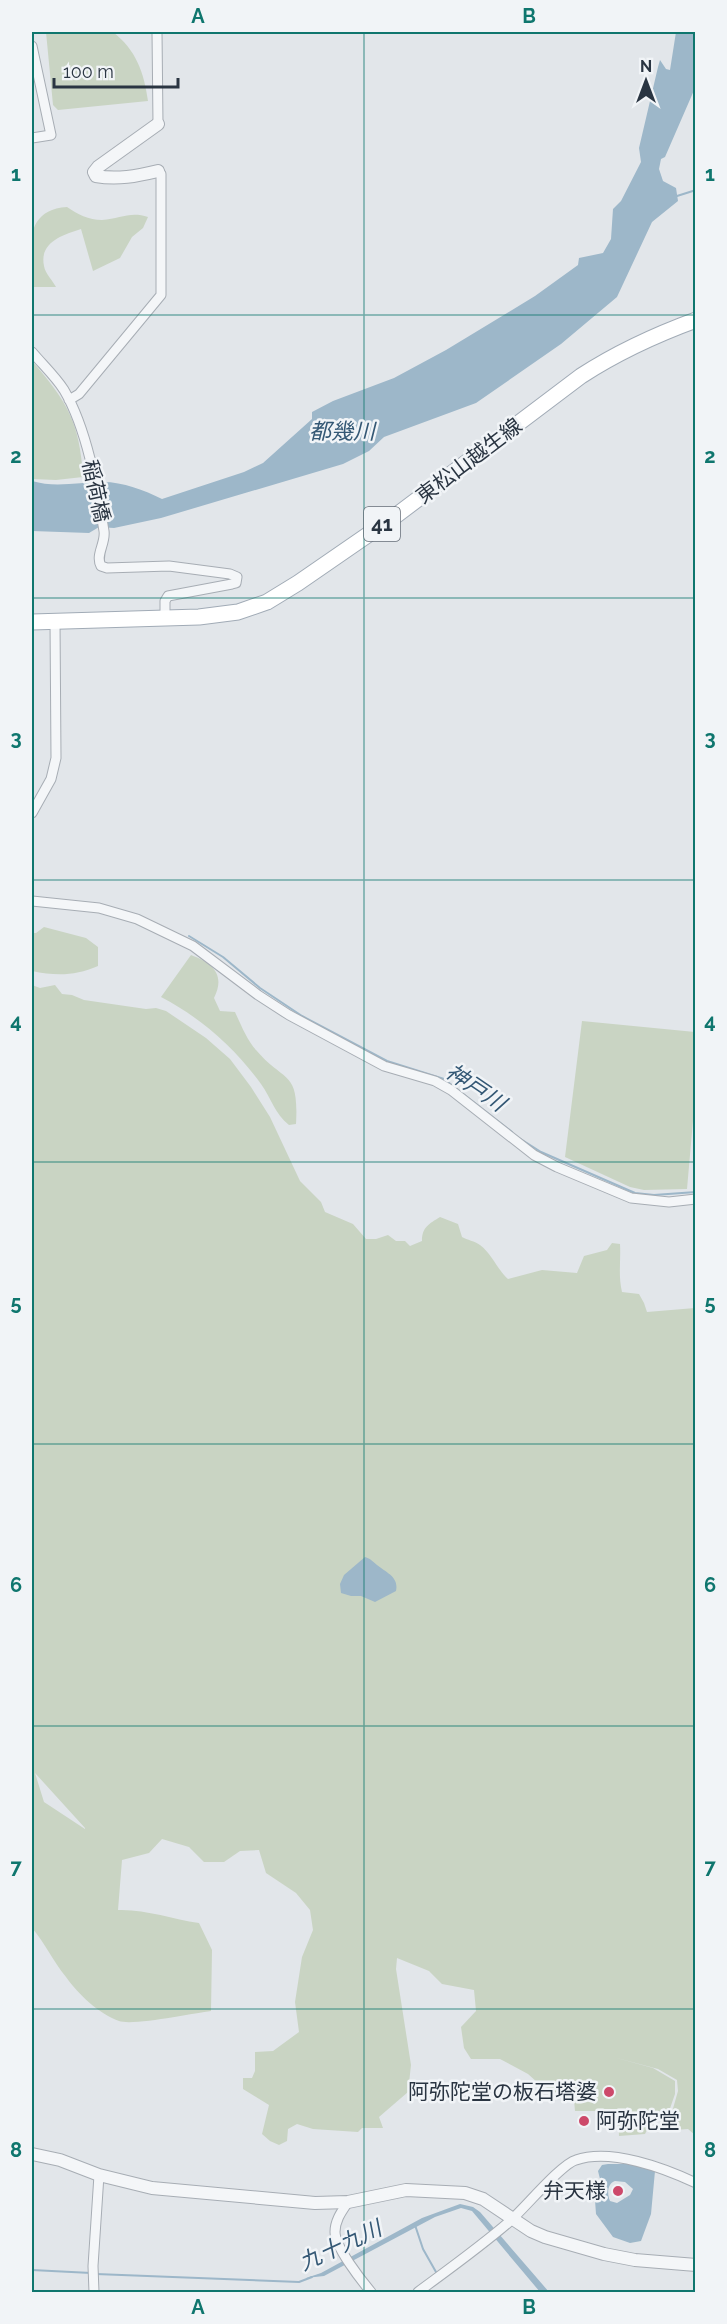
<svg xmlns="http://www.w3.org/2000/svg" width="727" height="2324" font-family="Raleway,'Noto Sans JP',sans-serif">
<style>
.green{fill:#c9d4c3;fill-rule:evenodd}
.water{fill:#9db7c9;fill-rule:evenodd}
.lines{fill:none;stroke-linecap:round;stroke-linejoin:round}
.stream{stroke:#9db7c9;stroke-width:2}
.minor-casing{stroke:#a7adb4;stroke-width:11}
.tertiary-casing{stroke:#a7adb4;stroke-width:14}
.primary-casing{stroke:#a1abb6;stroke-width:17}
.minor{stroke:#f4f6f8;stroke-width:9}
.tertiary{stroke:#f4f6f8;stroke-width:12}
.primary{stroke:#fff;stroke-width:15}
.grid{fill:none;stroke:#0f766e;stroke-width:1.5;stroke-opacity:0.55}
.poi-dot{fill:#cd496a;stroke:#f1f4f7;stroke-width:2}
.labels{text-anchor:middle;stroke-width:5;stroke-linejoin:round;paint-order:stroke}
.shield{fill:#f1f4f7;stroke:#666e78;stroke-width:1.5}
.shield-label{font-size:20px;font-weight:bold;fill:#2a3542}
.street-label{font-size:21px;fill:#2a3542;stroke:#f1f4f7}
.poi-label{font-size:21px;fill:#2a3542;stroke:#f1f4f7;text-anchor:end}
.water-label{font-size:22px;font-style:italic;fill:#345875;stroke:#f1f4f7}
.neatline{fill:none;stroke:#0f766e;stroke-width:2}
.grid-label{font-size:20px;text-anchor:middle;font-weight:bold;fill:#0f766e}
</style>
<rect width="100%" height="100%" fill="#e2e6ea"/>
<!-- green -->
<path class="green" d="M46 32H113C136 50 144 72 148 101L58 110 53 105Z
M67 207C77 214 89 220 102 220 120 219 130 211 148 217L143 228 132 237 120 258 93 271 81 229C63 235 39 242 44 266 45 273 53 281 56 287H32C31 253 21 210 67 207Z
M32 361C67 401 80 423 83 477L56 480 32 479Z
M44 927 86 938 98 947V966C75 976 56 976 32 971V933H36Z
M191 955C212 963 226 974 214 998L220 1011 235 1012C241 1025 247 1040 256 1050 285 1084 299 1069 296 1124L289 1125C275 1114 271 1098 261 1084 234 1047 201 1018 161 997Z
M32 985 40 988 55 985 62 994 72 995 84 1000 146 1009 156 1008 166 1011 206 1038 230 1059 251 1087 270 1117 300 1181 321 1202 325 1212 353 1224 366 1239H376L388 1235 396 1241H405L410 1246 422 1241C422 1227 429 1224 440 1217L458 1224 462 1237C467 1240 475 1241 480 1245 492 1254 497 1269 508 1279L542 1270 577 1273 584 1256 607 1250 612 1243 620 1244C621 1261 618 1275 622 1292L639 1294 644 1303 647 1312 695 1308V2135L688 2129 675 2130 668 2126 678 2091 677 2080 658 2069 613 2057 653 2068 675 2081V2094L666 2120 653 2118 645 2134 619 2136 618 2111H575L573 2088 562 2093 555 2092 538 2083 528 2074 500 2059H471L464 2048 461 2027 476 2011 474 1990 442 1984 429 1971 397 1958 396 1969 411 2065 408 2092 379 2117 383 2128H362L358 2132 313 2129 297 2124 288 2129 287 2141 279 2145 270 2141 262 2134 269 2105 243 2089V2078H252L255 2071V2052L273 2051 299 2032 295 2002 302 1957 313 1930 310 1910 296 1893 266 1873 259 1850 240 1851 224 1862H204L189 1847 162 1839 149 1853 122 1860 118 1910C145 1909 172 1919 199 1923L212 1950 211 2011C194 2013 133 2026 119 2021 99 2014 78 1994 66 1977 53 1961 45 1943 32 1928ZM35 1773 85 1828V1829L44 1802Z
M582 1021 695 1032V1098L687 1189 644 1190 630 1187 565 1157Z"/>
<!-- water -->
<path class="water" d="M676 32H695V88L665 157 661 159 659 169 663 181 676 188 678 201 652 222 617 297 561 344 476 403 384 437 369 451 343 464 161 518 114 528 99 527 89 533 32 531V481C55 488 79 482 103 482 123 482 144 490 162 499L244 472 263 463 312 419V412L333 401 394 378 446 350 535 296 578 265 579 258 603 253 611 239 613 209 621 201 641 162 639 148 658 67 660 60 666 69 670 70Z
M365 1557C371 1559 372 1561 377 1565 387 1573 399 1577 396 1591L375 1602 361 1596H351L341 1593 340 1584 344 1575Z
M608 2164H636L655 2171 651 2214 641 2241 630 2243 613 2237 596 2214 595 2200 600 2179 598 2171 602 2165ZM615 2181 625 2182 633 2189 630 2195 617 2203 610 2201C607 2194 607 2184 615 2181Z
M460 2204 473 2207 480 2212 549 2292H540L472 2211 461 2208 435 2217 324 2276 306 2278 321 2273 422 2218Z"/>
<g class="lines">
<!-- stream -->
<path class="stream" d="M677 196 696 190
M189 936 223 957 260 988 302 1016 387 1061 444 1079 512 1132
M519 1138 541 1152 635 1193 654 1195 696 1192
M415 2225 423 2249 436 2272
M32 2270 91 2273
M96 2274 299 2282 312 2277"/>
<defs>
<path id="minor" d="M157 32 158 124
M32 46 51 135 32 138
M32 352C42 364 55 376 64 390 87 429 97 487 104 531 106 543 95 555 101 566L107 568 169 566 230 574 237 577 236 583 232 584 168 596 165 601V618
M69 400 79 394 161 295V174L158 171
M32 813 51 779 56 758 55 621
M32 901 99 908 137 919 193 946 258 995 289 1015 384 1066 435 1081 451 1090 534 1155 557 1167 631 1198 669 1202 696 1199
M348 2202C342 2211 335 2220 335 2232 335 2247 361 2280 371 2292
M94 2292 93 2266 99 2175
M418 2292C449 2269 480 2247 509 2222 524 2209 561 2164 576 2160 611 2148 664 2168 696 2183"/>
<path id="tertiary" d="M158 171C137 176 117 180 96 176L94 172 98 167 158 124
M32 2154 60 2160 99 2175 152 2188 315 2203 348 2202 406 2190 465 2193 483 2199 531 2231 545 2237 604 2254 635 2260 696 2265"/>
<path id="primary" d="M32 622 199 617 238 612 267 602 298 583 398 514 581 376C618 352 655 335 696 320"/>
</defs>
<!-- minor casing -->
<use href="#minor" class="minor-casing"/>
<!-- tertiary casing -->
<use href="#tertiary" class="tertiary-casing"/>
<!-- primary casing -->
<use href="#primary" class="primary-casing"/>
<!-- minor -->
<use href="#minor" class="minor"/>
<!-- tertiary -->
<use href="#tertiary" class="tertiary"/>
<!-- primary -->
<use href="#primary" class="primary"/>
</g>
<!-- grid -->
<path class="grid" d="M364 32V2292M32 315H696M32 598H696M32 880H696M32 1162H696M32 1444H696M32 1726H696M32 2009H696"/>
<!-- markers -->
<g class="poi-dot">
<circle cx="609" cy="2092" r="6"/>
<circle cx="584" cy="2121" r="6"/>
<circle cx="618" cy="2191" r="6"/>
</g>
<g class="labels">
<!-- shield labels -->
<rect class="shield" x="364" y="507" width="36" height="34" rx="4.5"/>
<g class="shield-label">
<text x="382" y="531">41</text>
</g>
<!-- street labels -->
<g class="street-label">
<text transform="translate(469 461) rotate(-37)" y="7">東松山越生線</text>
<text transform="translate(96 491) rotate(78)" y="7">稲荷橋</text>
</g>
<!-- poi labels -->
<g class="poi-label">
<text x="597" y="2099">阿弥陀堂の板石塔婆</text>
<text x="596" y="2128" text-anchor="start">阿弥陀堂</text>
<text x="606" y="2198">弁天様</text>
</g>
<!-- water labels -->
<g class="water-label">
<text x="342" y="439">都幾川</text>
<text transform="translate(476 1087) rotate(34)" y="8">神戸川</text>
<text transform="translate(340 2245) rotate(-25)" y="8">九十九川</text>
</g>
</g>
<!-- border -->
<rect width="727" height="2324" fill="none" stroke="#f1f4f7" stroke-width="66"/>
<!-- north arrow -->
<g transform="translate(646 81)" stroke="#f1f4f7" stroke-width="4.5" paint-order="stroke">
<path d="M0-4.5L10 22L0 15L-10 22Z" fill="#2a3542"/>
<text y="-9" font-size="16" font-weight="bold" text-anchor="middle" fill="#2a3542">N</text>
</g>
<!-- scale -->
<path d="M54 78v9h124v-9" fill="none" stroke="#2a3542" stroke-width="3"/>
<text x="63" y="78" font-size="18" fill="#2a3542" stroke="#f1f4f7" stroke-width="4.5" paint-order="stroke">100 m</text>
<rect x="33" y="33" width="661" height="2258" class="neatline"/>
<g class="grid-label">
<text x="198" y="23">A</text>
<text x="529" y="23">B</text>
<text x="16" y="181">1</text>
<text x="710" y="181">1</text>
<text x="16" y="463">2</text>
<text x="710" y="463">2</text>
<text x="16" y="745">3</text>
<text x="710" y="745">3</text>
<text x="16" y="1028">4</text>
<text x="710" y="1028">4</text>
<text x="16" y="1310">5</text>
<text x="710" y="1310">5</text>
<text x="16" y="1592">6</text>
<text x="710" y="1592">6</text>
<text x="16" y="1874">7</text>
<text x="710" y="1874">7</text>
<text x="16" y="2157">8</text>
<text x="710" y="2157">8</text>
<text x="198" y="2314">A</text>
<text x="529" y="2314">B</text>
</g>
</svg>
